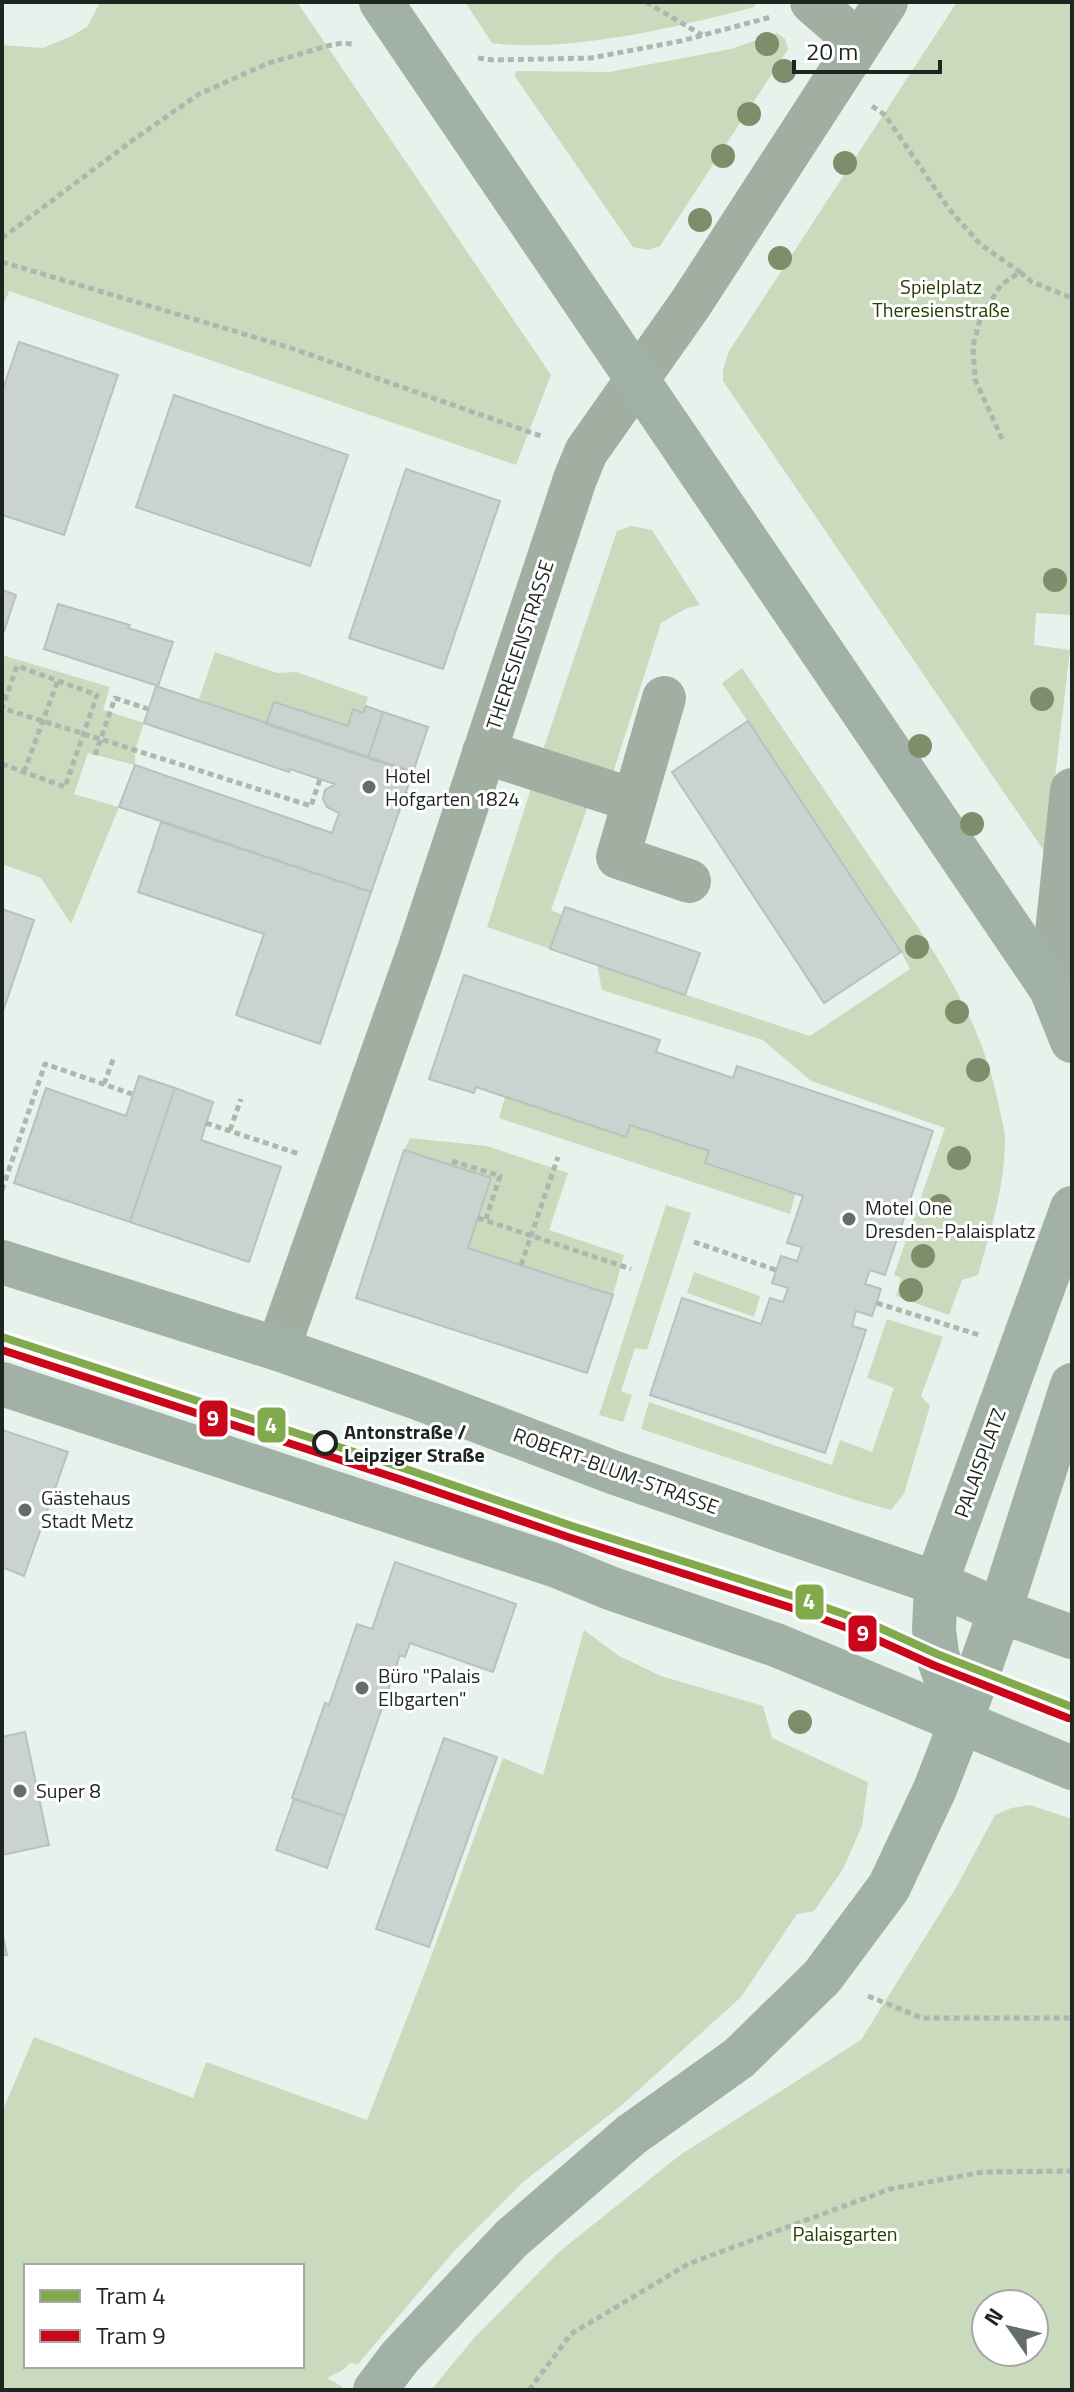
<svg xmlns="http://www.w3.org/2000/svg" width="1074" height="2392" font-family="'Titillium Web',sans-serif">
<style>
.green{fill:#c9dbbc;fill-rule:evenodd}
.building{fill:#cad3cf;stroke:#b8c1be;stroke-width:2}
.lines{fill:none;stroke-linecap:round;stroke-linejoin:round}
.path{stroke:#acb7b0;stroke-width:5;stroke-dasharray:6 4;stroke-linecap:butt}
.minor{stroke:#a1afa2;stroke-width:44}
.major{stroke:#a1b1a5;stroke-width:44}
.tram-1-casing{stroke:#fff;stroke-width:14}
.tram-2-casing{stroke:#fff;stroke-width:14}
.tram-1{stroke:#81aa4d;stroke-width:8}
.tram-2{stroke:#c9061a;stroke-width:8}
.tree{fill:#7e8e6a}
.poi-dot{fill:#646d68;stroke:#fff;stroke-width:3}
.stop-dot{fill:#fff;stroke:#1e2521;stroke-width:4}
.labels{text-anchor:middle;stroke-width:6;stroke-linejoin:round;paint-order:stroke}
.park-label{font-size:20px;fill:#283c00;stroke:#fff}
.street-label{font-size:20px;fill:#1e2521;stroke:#fff}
.poi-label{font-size:20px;fill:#1e2521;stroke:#fff;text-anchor:start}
.stop-label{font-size:20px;font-weight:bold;fill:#1e2521;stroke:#fff;text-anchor:start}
.line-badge{stroke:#fff;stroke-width:3}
.badge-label{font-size:22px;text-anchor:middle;font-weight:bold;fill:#fff}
</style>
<rect width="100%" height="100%" fill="#e7f2ec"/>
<!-- green -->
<path class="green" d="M100 2H297L551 375 516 465 9 291 2 309V45L43 48 72 36 88 26Z
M465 2H757L754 7C679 27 569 53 492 43Z
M957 2H1072V615L1036 613 1034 645 1070 650 1046 854 723 381V369L729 351Z
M777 33 785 39 788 49 660 246 648 250 633 247 514 75 517 71 609 72 731 49Z
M631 526 652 530 700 605 687 608 661 623 610 782 540 759 617 531Z
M215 652 277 673 296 672 368 697 363 713 353 710 348 726 274 702 266 724 199 699Z
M2 655 110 687 103 710 144 723 135 750V765L88 753 74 794 119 807 71 924 41 878 2 864Z
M742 668C783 729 824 789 865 850 919 929 979 1007 998 1102 1000 1113 1004 1126 1005 1138 1005 1185 991 1230 978 1275L962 1280 949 1315 896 1296 901 1278 894 1275 945 1128 811 1081 763 1040 602 990 597 965 810 1036 910 969 901 952 722 683Z
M533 782 590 800 551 910 563 915 550 949 487 927Z
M505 1097 626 1137 630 1125 709 1151 705 1164 795 1194 790 1214 499 1118Z
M410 1138 487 1146 568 1173 549 1230 624 1255 613 1295 468 1248 491 1178 404 1150Z
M666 1205 691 1213 647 1350 635 1348 621 1391 632 1395 623 1422 599 1415Z
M694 1272 760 1296 754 1317 687 1293Z
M887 1319 943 1337 921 1396 930 1406 904 1494 891 1510 855 1500 641 1429 649 1402 832 1465 840 1440 872 1452 894 1388 867 1378Z
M584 1630 619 1656 661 1676 763 1706 772 1738 868 1782 862 1826 843 1869 814 1911 797 1914 741 1997 622 2105 523 2182 454 2251 358 2364 350 2363 343 2370 327 2378 343 2387 341 2390H2V2112L34 2037 193 2098 206 2062 367 2120 432 1954 503 1758 543 1775ZM26 2266H302V2366H26Z
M1030 1805 1072 1819V2390H431L475 2337 559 2252 680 2155 861 2040 957 1886 995 1815 1011 1808ZM986 2304H1034V2352H986Z"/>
<!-- building -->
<path class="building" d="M19 342 118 375 64 535 2 515V392Z
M174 395 348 455 310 566 136 507Z
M406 469 500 501 443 669 349 638Z
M2 590 16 595 2 637Z
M58 604 130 625 128 628 173 642 158 686 44 649Z
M156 686 413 772 371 892 119 807 135 765 332 833 339 813 327 807 323 799 325 790 335 784 290 769 289 772 144 723Z
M274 702 348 726 353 709 363 713 366 706 383 712 368 758 266 724Z
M383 712 428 727 413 772 368 758Z
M748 721 901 952 824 1003 672 772Z
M161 822 371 892 320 1044 236 1015 264 934 138 892Z
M565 907 700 953 685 995 550 949Z
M2 909 34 920 2 1014Z
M464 975 660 1040 656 1052 733 1078 737 1066 933 1131 885 1275 870 1270 865 1284 881 1289 872 1316 856 1311 852 1326 866 1330 825 1453 650 1395 682 1298 761 1324 770 1298 783 1302 788 1288 772 1283 781 1256 797 1261 802 1247 787 1243 803 1196 705 1163 709 1151 630 1125 626 1137 476 1087 474 1093 429 1079Z
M139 1076 175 1088 130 1222 14 1183 46 1088 126 1116Z
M175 1088 213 1102 201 1140 281 1167 249 1262 130 1222Z
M404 1150 491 1178 468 1248 613 1295 587 1373 356 1298Z
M2 1430 68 1452 24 1576 2 1567Z
M395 1562 516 1604 493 1672 410 1643 405 1657 400 1655 345 1816 292 1798 325 1703 329 1705 357 1624 372 1629Z
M25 1732 49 1845 2 1855V1737Z
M444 1738 497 1757 429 1947 376 1929Z
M294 1799 345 1816 327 1868 276 1850Z
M2 1931 7 1955 2 1956Z"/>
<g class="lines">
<!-- path -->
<path class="path" d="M646 2 702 35
M478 58 493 60 591 58 681 41 771 17
M872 106 885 115 949 209 980 244 1020 272
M2 238 133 140 199 94 269 63 327 46 342 43 352 44
M2 262 291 348 541 436
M1002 439 975 379 973 346 981 316 1001 285 1020 272 1032 282 1072 298
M95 755 115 698 148 709
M2 764 65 787 97 695 17 666 2 708 100 739 311 806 320 779
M24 772 58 680
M404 794 419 798
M104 1084 114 1057
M206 1123 299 1154
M230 1130 241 1099
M452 1161 500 1176 486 1219
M2 1190 45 1064 132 1094
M478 1218 631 1269
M694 1242 776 1270
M521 1265 558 1157
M877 1303 979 1335
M868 1996 922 2018H1072
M529 2390 571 2334 688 2264 890 2189 983 2172 1072 2171
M1071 2390 1072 2388"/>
<!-- minor -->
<path class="minor" d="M812 2 859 43
M664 698 618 857 689 881
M484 752 633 800
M1051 989 1072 790
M278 1349 420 947 575 479 586 452 691 303 886 2"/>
<!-- major -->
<path class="major" d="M381 2 1051 989 1072 1041
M2 1262 278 1349 415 1397 615 1473 936 1583 1000 1611 1072 1637
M2 1384 554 1565 610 1588 776 1645 1072 1768
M961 1722 937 1654 934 1629 936 1583 1072 1208
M375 2390 400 2357 511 2239 631 2135 739 2058 822 1977 889 1887 935 1789 961 1722 1000 1611 1072 1385"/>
<defs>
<path id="tram-1" d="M2 1337 403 1468 572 1526 796 1597 869 1623 937 1654 1072 1707"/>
<path id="tram-2" d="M2 1350 399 1479 568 1537 792 1608 864 1634 933 1665 1068 1718"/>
</defs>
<!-- tram-1 casing -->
<use href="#tram-1" class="tram-1-casing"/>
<!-- tram-2 casing -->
<use href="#tram-2" class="tram-2-casing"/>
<!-- tram-1 -->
<use href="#tram-1" class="tram-1"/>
<!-- tram-2 -->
<use href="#tram-2" class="tram-2"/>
</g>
<!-- trees -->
<g class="tree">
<circle cx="767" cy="44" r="12"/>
<circle cx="784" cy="71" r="12"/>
<circle cx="749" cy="114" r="12"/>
<circle cx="723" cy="156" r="12"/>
<circle cx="845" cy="163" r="12"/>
<circle cx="700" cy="220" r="12"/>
<circle cx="780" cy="258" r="12"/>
<circle cx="1055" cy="580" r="12"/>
<circle cx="1042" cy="699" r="12"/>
<circle cx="920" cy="746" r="12"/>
<circle cx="972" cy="824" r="12"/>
<circle cx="917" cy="947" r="12"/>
<circle cx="957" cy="1012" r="12"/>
<circle cx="978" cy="1070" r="12"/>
<circle cx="959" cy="1158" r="12"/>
<circle cx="940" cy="1206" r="12"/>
<circle cx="923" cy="1256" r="12"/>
<circle cx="911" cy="1290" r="12"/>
<circle cx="800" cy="1722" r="12"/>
</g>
<!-- markers -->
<g class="poi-dot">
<circle cx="369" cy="787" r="8"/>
<circle cx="849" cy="1219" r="8"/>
<circle cx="25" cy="1510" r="8"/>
<circle cx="362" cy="1688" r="8"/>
<circle cx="20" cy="1791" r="8"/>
</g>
<circle class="stop-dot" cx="325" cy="1443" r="11"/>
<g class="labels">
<!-- park labels -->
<g class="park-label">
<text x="941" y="294">Spielplatz<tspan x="941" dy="23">Theresienstraße</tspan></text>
<text x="845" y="2241">Palaisgarten</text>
</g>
<!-- street labels -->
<g class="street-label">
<text transform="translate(520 645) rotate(-72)" y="7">THERESIENSTRASSE</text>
<text transform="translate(980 1463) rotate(-70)" y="7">PALAISPLATZ</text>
<text transform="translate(616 1471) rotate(20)" y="7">ROBERT-BLUM-STRASSE</text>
</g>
<!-- poi labels -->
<g class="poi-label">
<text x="385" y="783">Hotel<tspan x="385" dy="23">Hofgarten 1824</tspan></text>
<text x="865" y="1215">Motel One<tspan x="865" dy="23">Dresden-Palaisplatz</tspan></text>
<text x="41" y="1505">Gästehaus<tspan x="41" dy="23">Stadt Metz</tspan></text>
<text x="378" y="1683">Büro "Palais<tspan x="378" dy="23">Elbgarten"</tspan></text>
<text x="36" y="1798">Super 8</text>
</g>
<!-- stop labels -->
<g class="stop-label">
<text x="344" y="1439">Antonstraße /<tspan x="344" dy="23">Leipziger Straße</tspan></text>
</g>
</g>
<g class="line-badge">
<rect x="198" y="1399" width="31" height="39" rx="8" fill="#c9061a"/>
<rect x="256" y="1406" width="31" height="38" rx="8" fill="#81aa4d"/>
<rect x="794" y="1583" width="31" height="38" rx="8" fill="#81aa4d"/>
<rect x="847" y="1614" width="31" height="39" rx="8" fill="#c9061a"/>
</g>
<g class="badge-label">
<text x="213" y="1426">9</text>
<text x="271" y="1433">4</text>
<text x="809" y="1609">4</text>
<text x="863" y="1641">9</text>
</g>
<!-- border -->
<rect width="1074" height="2392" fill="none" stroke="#1e2521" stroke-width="8"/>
<!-- legend -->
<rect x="24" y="2264" width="280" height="104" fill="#ffffff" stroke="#a5a8a6" stroke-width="2"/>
<rect x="40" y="2290" width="40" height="12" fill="#81aa4d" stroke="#a5a8a6" stroke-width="2"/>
<text x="96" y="2304" font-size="24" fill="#1e2521">Tram 4</text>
<rect x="40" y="2330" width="40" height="12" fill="#c9061a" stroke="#a5a8a6" stroke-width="2"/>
<text x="96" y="2344" font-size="24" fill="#1e2521">Tram 9</text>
<!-- north arrow -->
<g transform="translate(1010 2328) rotate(304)"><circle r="38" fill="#ffffff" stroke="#a5a8a6" stroke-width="2"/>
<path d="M0-6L14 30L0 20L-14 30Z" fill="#646d68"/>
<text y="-12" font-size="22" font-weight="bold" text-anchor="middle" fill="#1e2521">N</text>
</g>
<!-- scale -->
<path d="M794 60v12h146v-12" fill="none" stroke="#1e2521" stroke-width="4"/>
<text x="806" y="60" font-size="24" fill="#1e2521" stroke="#ffffff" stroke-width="6" paint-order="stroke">20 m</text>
</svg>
